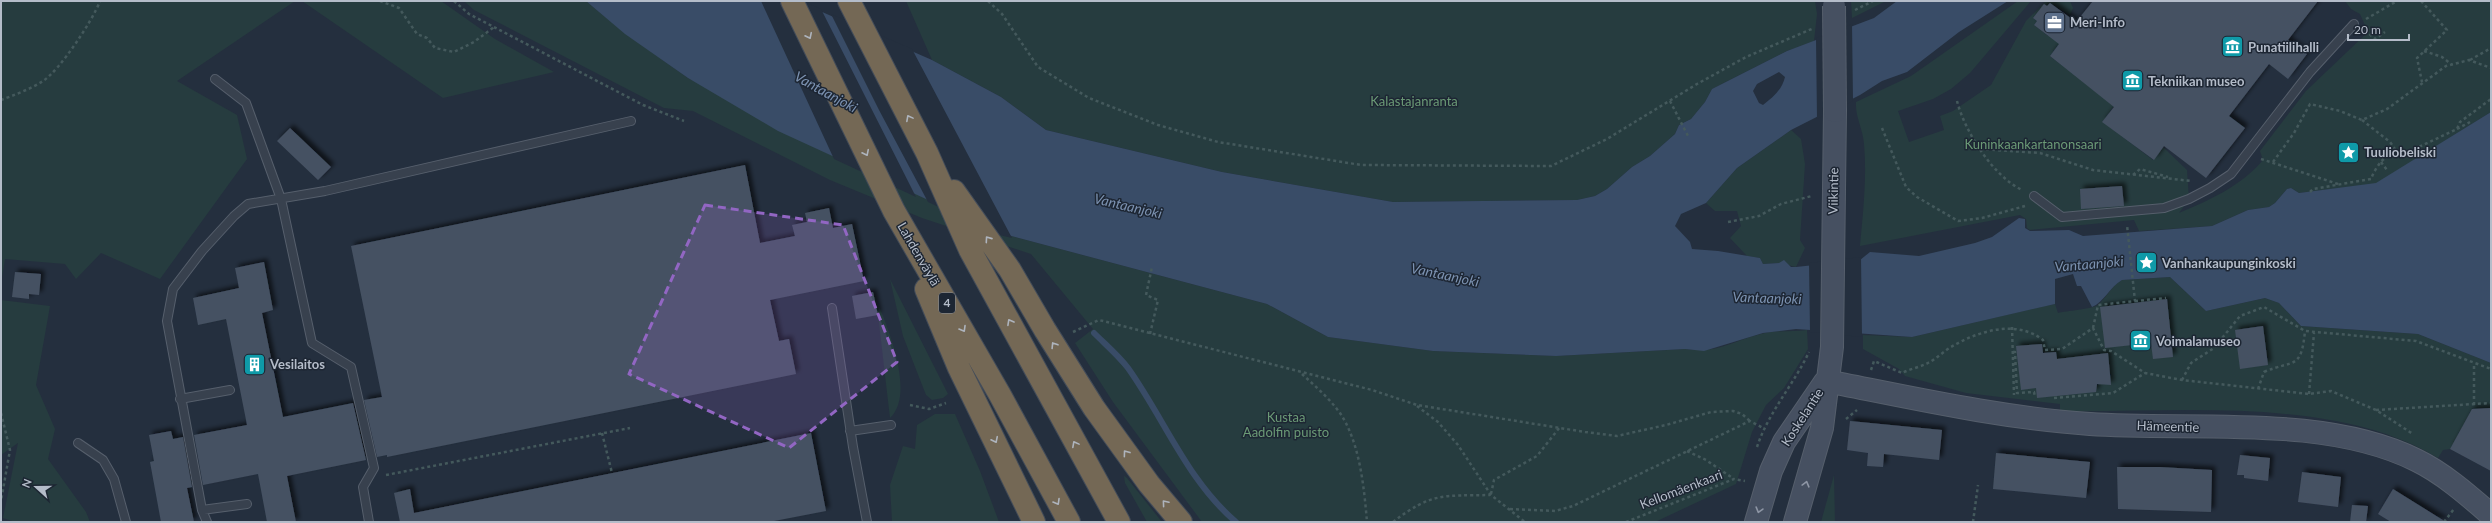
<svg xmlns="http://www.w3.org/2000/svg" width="2492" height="523" font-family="Lato,sans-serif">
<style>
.green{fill:#263c3f}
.water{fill:#394c67;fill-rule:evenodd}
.pier{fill:#242f3e}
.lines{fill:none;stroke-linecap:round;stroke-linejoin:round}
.stream{stroke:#394c67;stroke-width:6}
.building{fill:#455162;filter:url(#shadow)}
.service-casing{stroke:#565f6c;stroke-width:10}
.secondary-casing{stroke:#565f6c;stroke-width:24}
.motorway-casing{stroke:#434c59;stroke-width:24}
.path{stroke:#44595c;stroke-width:2.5;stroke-dasharray:3 3;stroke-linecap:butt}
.service{stroke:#38414e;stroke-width:8}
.secondary{stroke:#465061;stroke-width:22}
.motorway{stroke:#746855;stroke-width:22}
.secondary-bridge-casing{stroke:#565f6c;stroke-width:24;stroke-linecap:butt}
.secondary-bridge{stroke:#465061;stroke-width:22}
.oneway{stroke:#aeb4bd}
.oneway2{stroke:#8e96a5}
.marked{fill:#9266c3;fill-opacity:0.2;stroke:#9266c3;stroke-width:3;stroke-dasharray:8 5;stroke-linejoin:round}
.labels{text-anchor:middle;stroke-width:3;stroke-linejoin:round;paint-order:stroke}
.shield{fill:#1d2633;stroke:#878f9c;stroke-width:1}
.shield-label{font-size:12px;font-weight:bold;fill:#b4bcc9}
.poi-label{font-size:13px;font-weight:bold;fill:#b4bcc9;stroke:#1d2633;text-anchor:start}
.park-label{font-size:13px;fill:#6b9a76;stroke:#1d2633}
.street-label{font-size:13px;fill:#b4bcc9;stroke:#1d2633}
.water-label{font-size:14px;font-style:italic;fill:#7c92b1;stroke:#1d2633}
</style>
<defs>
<filter id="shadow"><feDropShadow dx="3.5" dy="-3.5" stdDeviation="2" flood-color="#0009"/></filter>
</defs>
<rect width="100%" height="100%" fill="#242f3e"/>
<!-- green -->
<path class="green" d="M1 1H295L177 81 237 115 247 159 160 279 101 253 76 279 65 264 5 259 1 283Z
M302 1H441L495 39 554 72 443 98Z
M464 1H586L626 34 688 78 1000 233 1267 304 1328 337 1433 351 1556 356 1685 349C1720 354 1733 340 1765 333 1779 330 1794 332 1807 330L1808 349 1784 388 1766 405 1752 432 1736 484 1655 522H1202L1113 402 1075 343 1093 329 1031 254 922 218 830 180 693 111 664 108 474 10Z
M906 1H1815L1817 14 1814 41 1787 51 1712 89 1705 102 1691 119 1679 125 1675 134 1650 156 1632 167 1607 189 1595 196 1577 200 1393 202 1222 172 1046 130 1001 97 932 60Z
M1851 1H1886L1852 18Z
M2018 1H2031L1970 73 1951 89 1933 99 1898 111 1909 142 1944 130 1940 116 1953 111 1991 85 2026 21 2046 1H2070L2073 8 2070 15 2050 3 2047 6 2044 4 2033 18 2037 21 2034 25 2048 36 2051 32 2063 39 2050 56 2114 106 2103 122 2153 160 2163 147 2187 170 2189 199 2179 213C2210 200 2241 186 2263 160L2260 151 2306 91 2368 32 2360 14 2351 9 2345 1H2491V112L2376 184 2299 193 2291 188 2287 189 2275 203 2269 207 2248 210 2212 226 2139 231 2134 220 2030 230 2027 228 2026 219 2020 215 1860 246C1863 213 1867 178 1864 144 1863 129 1855 117 1856 102L1911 76Z
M1791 130 1801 139 1805 164 1800 240 1805 248 1796 267 1779 263 1763 264 1760 258 1747 256 1730 238 1741 226 1737 211H1715L1706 203 1737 168Z
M2170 277 2206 311 2265 298 2279 303 2301 326 2418 334 2491 363V408L2472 409 2450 449 2443 450 2438 458C2335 395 2178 413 2060 411V404L1966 393 1905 376 1899 369 1863 349V335L1912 337 2045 306 2055 304 2058 313C2066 311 2092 309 2098 305 2107 297 2111 286 2122 280Z
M890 279 948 394 943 398 932 400 926 395 903 336Z
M873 292C885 320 917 393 890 418L878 315Z
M1 300 50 306 36 385 55 429 48 459 86 512 90 522H15L3 518 18 443 1 455Z
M935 414H955L980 471 999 522H892L890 485 903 446 915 449 917 425Z
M1834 475 1835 522H1821Z
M1124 476 1127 478 1162 522H1147L1125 483Z"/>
<!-- water -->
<path class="water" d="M586 1H797L932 60 1001 97 1046 130 1222 172 1393 202 1577 200 1595 196 1607 189 1632 167 1650 156 1675 134 1679 125 1691 119 1705 102 1712 89 1787 51 1874 18 1897 1H2008L1959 32 1907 72 1882 81 1860 95 1791 130 1737 168 1706 203 1681 214 1675 226 1690 242 1692 249 1718 251 1760 258 1763 264 1779 263 1784 260 1791 267H1796L1860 260 1870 252 1919 256 1975 243 1992 237 2019 218 2025 219V228L2030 231 2069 230 2083 236 2212 226 2248 210 2269 207 2275 203 2287 189 2291 188 2299 193 2376 183 2491 112V363L2418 334 2301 326 2279 303 2265 298 2206 311 2170 277 2122 280C2110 287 2103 303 2092 307L2081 286H2077L2073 274 2055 279V304L1912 337 1796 329 1763 333 1704 351 1685 349 1556 356 1433 351 1328 337 1267 304 1000 233 778 131 688 78 625 34ZM1779 72 1785 77C1782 90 1773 97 1763 105L1759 103 1753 91 1757 84Z"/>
<!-- pier -->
<path class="pier" d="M761 1H802L821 9 916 197 834 159Z
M831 14 912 49 1012 238 999 235 928 202 879 110Z
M1852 24 1853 101 1817 119 1816 38Z
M1861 257 1862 337 1810 332 1809 263Z"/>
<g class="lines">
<!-- stream -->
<path class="stream" d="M1094 333C1105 344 1119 356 1128 368 1165 420 1187 480 1236 522"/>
</g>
<!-- building -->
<path class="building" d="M2093 1H2318L2288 40 2307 54 2288 79 2269 64 2229 116 2245 128 2206 178 2164 146 2154 160 2102 122 2114 107 2050 56 2059 44 2034 25 2037 21 2033 18 2044 4 2047 6 2050 3 2076 22Z
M290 128 331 167 318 180 277 141Z
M745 165 760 243 795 236 792 225 807 222 805 213 829 208 833 228 852 224 864 281 770 300 779 341 789 339 796 374 387 457V455L377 457 364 400 382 397 351 246Z
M2122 186 2124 206 2081 209 2080 189Z
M264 262 273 310 262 313 283 417 353 403 366 460 287 476 296 522H267L258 474 203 485 194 435 247 425 226 319 198 325 193 298 239 288 235 268Z
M15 272 41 274 39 295 29 294V299L12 297Z
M873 292 878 315 856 319 852 296Z
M2167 299 2173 357 2153 359 2151 343 2105 348 2100 307Z
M2263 326 2268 365 2240 369 2235 330Z
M2042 344 2043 353 2056 352 2057 359 2108 353 2111 385 2097 384 2096 392 2037 398 2036 388 2021 390 2016 346Z
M2491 408V471L2450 449 2472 409Z
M1850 421 1942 430 1939 460 1884 454 1883 467 1867 466 1868 453 1847 450Z
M171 431 173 439 183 437 192 487 187 488 194 522H161L150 462 154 461 149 435Z
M811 433 826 511 769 522H400L394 493 410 489 414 513Z
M1996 453 2090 462 2086 498 1993 489Z
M2240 455 2270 458 2268 481 2244 478V475H2237Z
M2117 467H2160L2212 470 2211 512 2118 509Z
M2302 472 2341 477 2338 507 2298 502Z
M2393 489 2446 522H2391L2378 514Z
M2352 505 2368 506 2366 522H2350Z"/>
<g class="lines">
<defs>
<path id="service" d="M215 79 246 103 281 199 312 343 351 367 374 468 363 487 369 522
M2034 196 2062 217 2164 208 2189 199 2210 188 2231 174 2310 72 2354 24
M832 308 853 447 867 522
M180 399 230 390
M850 431 891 425
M78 443 103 460 114 479 126 522
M202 510 247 504
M207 522 202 510 167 321 173 289 202 251 234 216 248 204 325 191 631 121"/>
<path id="secondary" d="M1826 381C1913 398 2001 418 2090 424 2192 431 2323 414 2416 460 2443 473 2468 495 2491 515
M1756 522 1771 471 1784 442 1825 382
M1795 522 1822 428 1832 347 1835 111"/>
<path id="motorway" d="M792 1 894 211 1000 395 1069 522
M849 1 927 153 970 250 1119 522
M954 191 1010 270 1045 330 1094 408 1149 484 1181 522
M926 289 959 368 1034 522"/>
</defs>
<!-- service casing -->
<use href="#service" class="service-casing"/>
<!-- secondary casing -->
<use href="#secondary" class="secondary-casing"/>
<!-- motorway casing -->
<use href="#motorway" class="motorway-casing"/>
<!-- path -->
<path class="path" d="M380 1 399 8 417 34 427 38 435 48 454 52 474 42 494 27
M454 1 469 14 643 105 684 121
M988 1 1002 14 1038 67 1089 98 1158 125 1218 142 1361 165 1551 166 1607 139 1697 84 1746 57 1814 28
M2421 1 2447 30 2417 58 2422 82
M1855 10 1873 1
M2366 19 2397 1
M2365 30 2375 39 2385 32
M2424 51 2442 57 2451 64
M2470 60 2491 48
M1 100C14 95 31 89 43 81 60 70 93 20 100 1
M1670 101 1688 136
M1957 101C1965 132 1993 176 2022 190
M2362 120 2390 142 2397 152
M1882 128 1906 187 1917 197 1958 221 1982 218 2025 206
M2457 129 2470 122
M1980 149 2040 153 2093 170 2191 181
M2261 159 2338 184
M2273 162 2294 133 2310 104 2340 111 2362 120 2387 109 2446 66 2469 60 2491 68
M2381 162 2387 170
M2133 175 2140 169 2168 177
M2310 192 2313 189 2371 179C2376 166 2388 148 2404 154L2457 129 2460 122 2491 99
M1728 222 1759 216 1781 204 1812 196
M2135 301 2166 298
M2012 327 2014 395
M2093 328 2098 305 2135 301 2127 225
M1073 332 1099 320 1372 390 1417 405 1585 432 1617 436 1666 425 1711 412 1733 411 1742 414 1750 421
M1150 334 1158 300 1146 295 1152 267
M2013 352H2015L2017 393 2034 392 2035 397
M1871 370 1874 361 1902 373C1910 369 1920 367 1928 363 1936 359 1943 352 1951 347 1978 331 2016 319 2043 340L2045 350 2062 349 2093 328 2104 350 2111 351 2145 373 2182 380 2309 394 2331 391 2376 410 2413 434
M1302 374C1315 386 1329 398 1340 413 1360 443 1364 487 1367 522
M2182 380 2191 363 2214 348 2240 316 2264 307 2305 331 2416 341 2491 369
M2258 389 2264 372C2294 359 2301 371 2305 331
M2309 394 2314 333
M2054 398 2113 393 2145 373
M910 405 929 409 946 403
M2474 405V363
M1417 406 1438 422 1458 445 1491 495 1525 522
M2376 410 2491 403
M1 413 10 450 1 501
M1846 419 1857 410
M602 433 612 473
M1757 447C1768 413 1794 384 1809 352
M1687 451 1706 460 1734 479
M386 475 630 428
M1491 494 1494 480 1537 456 1560 427
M1510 509 1555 511 1573 506 1750 421 1763 428
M1393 522C1432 492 1443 496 1490 495
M1626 522 1734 479 1745 481
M1973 522 1978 485
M2444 522 2454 509"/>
<!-- service -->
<use href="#service" class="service"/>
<!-- secondary -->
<use href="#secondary" class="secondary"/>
<!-- motorway -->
<use href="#motorway" class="motorway"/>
<defs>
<path id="secondary-bridge" d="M1834 6 1835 111"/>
</defs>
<!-- secondary-bridge casing -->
<use href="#secondary-bridge" class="secondary-bridge-casing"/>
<!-- secondary-bridge -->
<use href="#secondary-bridge" class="secondary-bridge"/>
</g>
<!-- one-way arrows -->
<defs><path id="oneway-chevron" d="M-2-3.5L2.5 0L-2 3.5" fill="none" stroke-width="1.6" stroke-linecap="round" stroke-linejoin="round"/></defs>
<g class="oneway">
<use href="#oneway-chevron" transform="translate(809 36) rotate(64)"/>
<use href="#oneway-chevron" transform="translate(909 118) rotate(-118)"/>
<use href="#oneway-chevron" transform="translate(866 153) rotate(64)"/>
<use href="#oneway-chevron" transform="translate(988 239) rotate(-125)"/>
<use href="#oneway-chevron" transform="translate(1010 322) rotate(-119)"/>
<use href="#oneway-chevron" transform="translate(963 329) rotate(60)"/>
<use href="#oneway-chevron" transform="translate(1054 345) rotate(-122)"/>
<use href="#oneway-chevron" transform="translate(995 440) rotate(64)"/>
<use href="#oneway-chevron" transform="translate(1075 444) rotate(-118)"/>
<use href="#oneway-chevron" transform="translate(1126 453) rotate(-126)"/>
<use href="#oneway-chevron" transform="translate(1057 502) rotate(60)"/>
<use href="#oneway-chevron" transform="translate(1165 503) rotate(-130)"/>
</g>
<g class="oneway2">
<use href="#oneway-chevron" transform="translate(1806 484) rotate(-75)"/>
<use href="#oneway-chevron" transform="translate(1759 510) rotate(106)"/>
</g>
<!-- marked area -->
<path class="marked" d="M705 205 843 225 897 362 789 448 629 374Z"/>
<!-- icons -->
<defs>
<symbol id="office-square" viewBox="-11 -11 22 22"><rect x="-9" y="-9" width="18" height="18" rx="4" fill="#5c6f8a" stroke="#1d2633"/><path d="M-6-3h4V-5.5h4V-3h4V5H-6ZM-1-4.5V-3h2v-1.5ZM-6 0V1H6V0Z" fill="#fff"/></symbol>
<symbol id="museum-square" viewBox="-11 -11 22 22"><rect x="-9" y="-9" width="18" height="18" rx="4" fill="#0f9aa8" stroke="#1d2633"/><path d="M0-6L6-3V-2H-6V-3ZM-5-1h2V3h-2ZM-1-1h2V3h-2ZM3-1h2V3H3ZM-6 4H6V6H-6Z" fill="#fff"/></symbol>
<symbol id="sight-square" viewBox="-11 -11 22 22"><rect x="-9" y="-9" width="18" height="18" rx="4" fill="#0f9aa8" stroke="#1d2633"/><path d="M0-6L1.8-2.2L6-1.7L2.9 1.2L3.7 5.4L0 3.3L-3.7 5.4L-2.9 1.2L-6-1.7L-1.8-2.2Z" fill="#fff"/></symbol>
<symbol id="building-square" viewBox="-11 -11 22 22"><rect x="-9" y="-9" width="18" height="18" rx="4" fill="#0f9aa8" stroke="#1d2633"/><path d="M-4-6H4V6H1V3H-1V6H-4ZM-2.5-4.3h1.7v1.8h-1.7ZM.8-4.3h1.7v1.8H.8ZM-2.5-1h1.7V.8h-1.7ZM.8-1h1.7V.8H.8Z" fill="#fff"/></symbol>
</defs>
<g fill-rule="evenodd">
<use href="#office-square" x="2042" y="10" width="25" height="25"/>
<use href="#museum-square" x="2220" y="34" width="25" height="25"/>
<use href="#museum-square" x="2120" y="68" width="25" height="25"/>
<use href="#sight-square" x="2336" y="140" width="25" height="25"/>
<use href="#sight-square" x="2134" y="250" width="25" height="25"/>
<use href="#museum-square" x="2128" y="328" width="25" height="25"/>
<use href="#building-square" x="242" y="352" width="25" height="25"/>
</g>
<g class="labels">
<!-- shield labels -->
<rect class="shield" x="939" y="293" width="16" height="20" rx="3"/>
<g class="shield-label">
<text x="947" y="307">4</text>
</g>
<!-- poi labels -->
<g class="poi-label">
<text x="2070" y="27">Meri-Info</text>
<text x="2248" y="52">Punatiilihalli</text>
<text x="2148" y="86">Tekniikan museo</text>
<text x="2364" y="157">Tuuliobeliski</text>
<text x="2162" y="268">Vanhankaupunginkoski</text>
<text x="2156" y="346">Voimalamuseo</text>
<text x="270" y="369">Vesilaitos</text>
</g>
<!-- park labels -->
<g class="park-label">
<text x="1414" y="106">Kalastajanranta</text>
<text x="2033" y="149">Kuninkaankartanonsaari</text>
<text x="1286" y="422">Kustaa<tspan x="1286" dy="15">Aadolfin puisto</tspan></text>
</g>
<!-- street labels -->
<g class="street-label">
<text transform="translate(1833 191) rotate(-89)" y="5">Viikintie</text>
<text transform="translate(919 254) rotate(60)" y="5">Lahdenväylä</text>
<text transform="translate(1802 417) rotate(-57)" y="5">Koskelantie</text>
<text transform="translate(2168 426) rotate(2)" y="5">Hämeentie</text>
<text transform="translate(1681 489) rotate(-21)" y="5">Kellomäenkaari</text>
</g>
<!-- water labels -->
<g class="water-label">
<text transform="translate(826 92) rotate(29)" y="5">Vantaanjoki</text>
<text transform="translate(1128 206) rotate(13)" y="5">Vantaanjoki</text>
<text transform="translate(2089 264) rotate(-5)" y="5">Vantaanjoki</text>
<text transform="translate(1445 275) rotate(12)" y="5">Vantaanjoki</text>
<text transform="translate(1767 298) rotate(2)" y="5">Vantaanjoki</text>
</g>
</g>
<!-- border -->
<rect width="2492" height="523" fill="none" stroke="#b4bcc9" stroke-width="4"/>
<!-- north arrow -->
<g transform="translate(36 487) rotate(291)" stroke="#1d2633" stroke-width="3" paint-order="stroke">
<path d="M0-3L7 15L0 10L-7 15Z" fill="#b4bcc9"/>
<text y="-6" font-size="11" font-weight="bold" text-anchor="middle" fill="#b4bcc9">N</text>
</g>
<!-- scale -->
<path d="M2348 34v6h61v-6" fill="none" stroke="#b4bcc9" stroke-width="2"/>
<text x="2354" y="34" font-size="12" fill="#b4bcc9" stroke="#1d2633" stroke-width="3" paint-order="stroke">20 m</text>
</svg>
